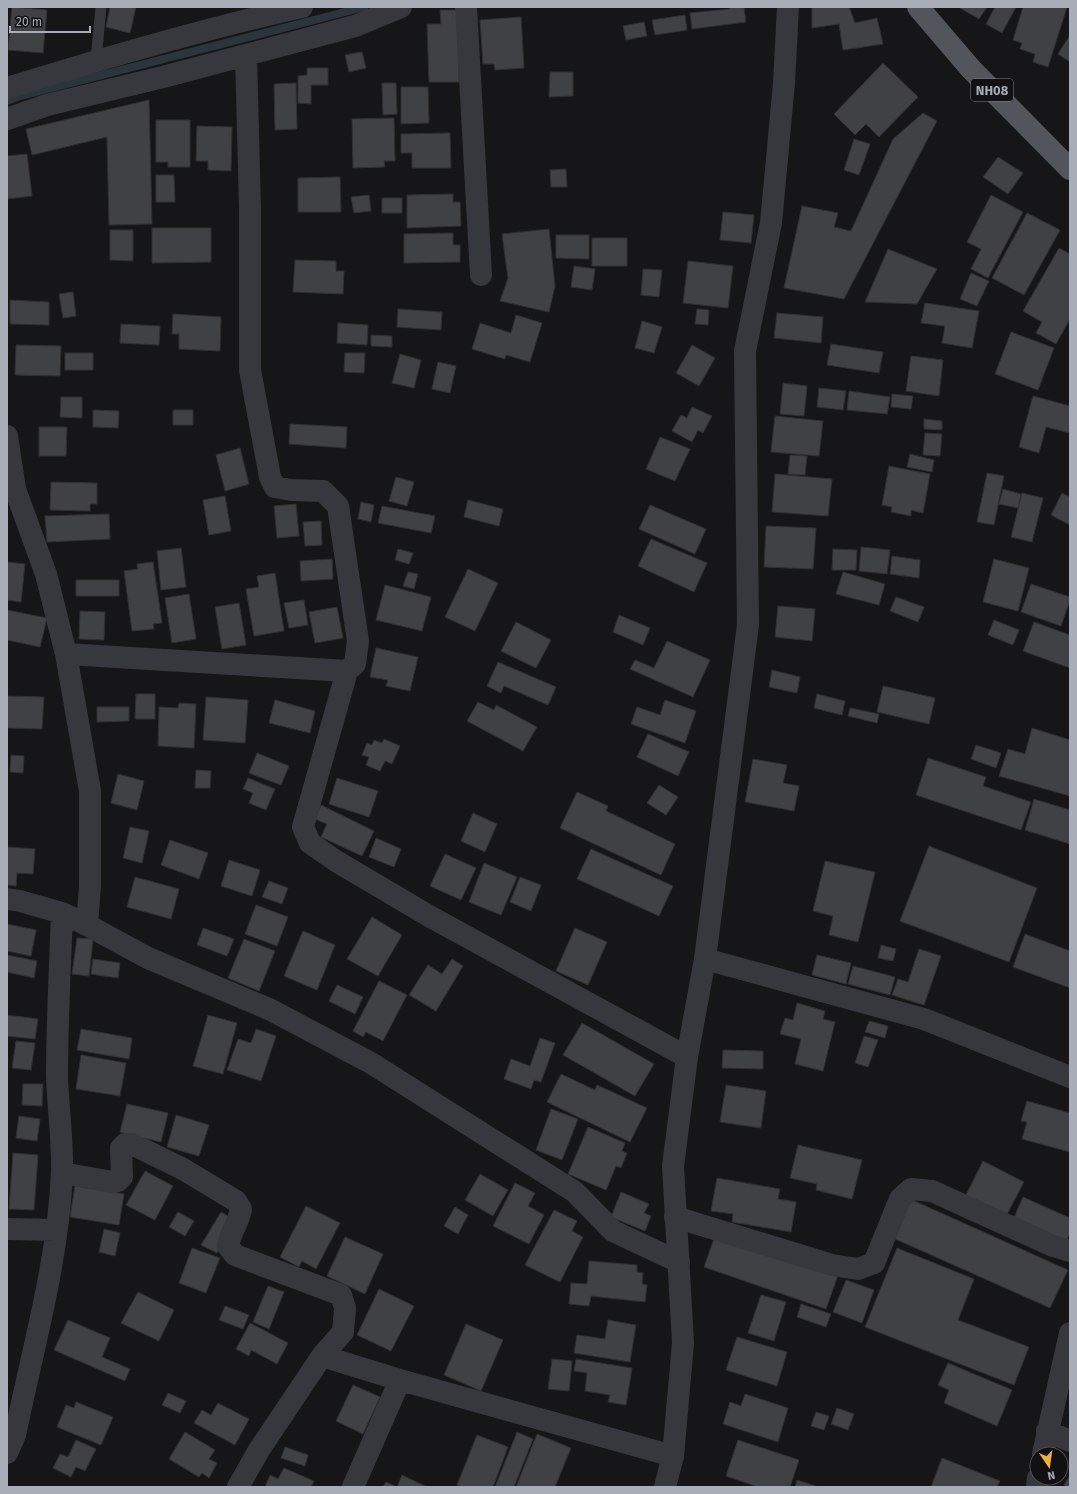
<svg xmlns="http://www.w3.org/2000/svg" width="1077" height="1494" font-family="'Fira Sans',sans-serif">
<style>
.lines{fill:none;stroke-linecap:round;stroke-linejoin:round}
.stream{stroke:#2c353c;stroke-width:8}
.building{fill:#404145;stroke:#303034}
.service{stroke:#37383d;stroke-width:11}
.minor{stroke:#37383d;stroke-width:22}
.tertiary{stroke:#37383d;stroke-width:22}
.primary{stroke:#53555c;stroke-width:22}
.labels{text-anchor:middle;stroke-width:3;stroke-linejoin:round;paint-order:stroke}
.shield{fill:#111113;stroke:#7b7e86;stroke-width:1}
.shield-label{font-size:13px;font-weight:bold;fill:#a8adb8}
</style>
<rect width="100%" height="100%" fill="#161618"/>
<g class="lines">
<!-- stream -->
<path class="stream" d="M7 101 17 97 364 7"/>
</g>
<!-- building -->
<path class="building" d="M12 7 47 10 43 53 8 50Z
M110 7H136L130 33 106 27Z
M729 7H744L746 22 692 29 690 13 730 9Z
M812 7H849L855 23 877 18 883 44 843 50 839 24 812 28Z
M961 7H987L979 19 960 8Z
M995 7H1016L1002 33 986 24Z
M1023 7H1067L1048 67 1033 62 1035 54 1020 49 1022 43 1013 40Z
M440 10H458L459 82H429L427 24H441Z
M685 15 687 30 655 35 652 20Z
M521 17 524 68 495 70 494 64H483L480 20Z
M644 22 647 36 626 40 623 26Z
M1070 35V62L1058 54Z
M362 52 366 68 349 72 345 55Z
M883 63 918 97 879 137 866 124 855 135 834 114Z
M307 68H328V85H311V104L298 103V76L307 75Z
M550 72H573V96L549 97Z
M296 83 297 129 275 130 274 84Z
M382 83H396L397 114 383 115Z
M401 87H428L429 123 401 124Z
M149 100 152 224 109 225 107 137 32 155 26 129Z
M923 113 937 121 844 299 784 288 802 206 838 213 834 227 851 231 893 139Z
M394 118 395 161H384L385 167 353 168 352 119Z
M156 120H190V167H168V162H156Z
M197 126 232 127 231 171 208 170V161H196Z
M450 133 451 168H412V153H401V134Z
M854 139 870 144 859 175 844 170Z
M27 154 32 196 7 199V156Z
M998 157 1023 173 1008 194 983 177Z
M566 169 567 187H551L550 170Z
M156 175H174L175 202H156Z
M340 177 341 212H298V178Z
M453 194V202H460L461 226 407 228V195Z
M369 195 371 211 354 213 351 197Z
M991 195 1023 212 988 278 971 269 981 249 967 242Z
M382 198H402V213H382Z
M723 212 754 215 751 243 720 240Z
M1027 213 1060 230 1024 295 992 278Z
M152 228H211V262L152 263Z
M549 229 555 286 549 312 500 301 508 278 502 234Z
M110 230H133V261L110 260Z
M453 233V245H460V262L404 263V234Z
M556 235H589V259L556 258Z
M592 238H627V266H592Z
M1059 248 1070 254V319L1056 344 1036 333 1042 322 1023 311Z
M888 249 937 269 917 304 865 302Z
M295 260 336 261V271H344L343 294 293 292Z
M688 261 733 266 728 308 683 303Z
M574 266 595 269 592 290 571 287Z
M643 269 662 270 659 297 641 295Z
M971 273 989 281 977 306 960 299Z
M73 292 76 316 63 318 59 294Z
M10 300 49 302V325L10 324Z
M925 303 979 311 972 348 942 343 945 326 921 323Z
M398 309 442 312 441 330 397 327Z
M697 309 709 310 708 325 695 324Z
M777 313 823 317 821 343 774 338Z
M173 314 221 317 220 351 179 349V334H172Z
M516 315 542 323 530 362 506 355 505 359 472 349 480 323 511 333Z
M642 321 662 327 654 353 635 348Z
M338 323 368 325 367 345 337 343Z
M121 324 160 326 159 345 120 343Z
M1011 332 1054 348 1038 390 995 374Z
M371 335 392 336V347L371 346Z
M831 344 883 352 879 373 827 365Z
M16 345 61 346 60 376 15 375Z
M692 345 715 358 699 386 676 373Z
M65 353H93V370H65Z
M345 353H365L364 373 344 372Z
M400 354 421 360 414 388 392 383Z
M911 356 943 360 939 396 906 391Z
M438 362 456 366 450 393 432 389Z
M783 383 807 386 804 416 780 414Z
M819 388 846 391 843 410 817 407Z
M849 391 890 397 887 414 847 410Z
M892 394 913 396 911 409 891 407Z
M1033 396 1070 406V433L1046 427 1039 453 1019 447Z
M61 397H82V418L60 417Z
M692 407 712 416 703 433 698 430 692 442 672 431 681 415 687 418Z
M93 410 119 411 118 428 93 427Z
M173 410H193V425H173Z
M775 416 823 421 819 456 771 452Z
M924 419 942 421V430L924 429Z
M290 424 347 427 346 448 289 444Z
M39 427H67L66 456H39Z
M925 433 942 434 940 456 923 455Z
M660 437 690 449 675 481 646 469Z
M240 448 249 484 225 491 216 455Z
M910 454 934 460 932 472 907 467Z
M790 455 807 456 805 475 788 474Z
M889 466 930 474 923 513 911 510V516L891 512 892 507 882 505Z
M987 473 1004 476 994 525 977 522Z
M775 474 832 479 828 516 772 512Z
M396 477 414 482 407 506 389 501Z
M51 482 97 483V504H90V511L50 510Z
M1003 489 1021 494 1018 508 999 504Z
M1022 493 1043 498 1032 542 1011 537Z
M1062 493 1070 497V525L1051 515Z
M225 496 231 531 209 535 203 500Z
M468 500 503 509 499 526 464 517Z
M361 502 374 505 371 522 358 519Z
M296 504 299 536 277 538 274 506Z
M650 505 706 529 695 554 639 529Z
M382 506 435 516 431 533 378 523Z
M109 514 110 539 47 542 45 516Z
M321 521 322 545 305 546 303 522Z
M766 526 816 528 813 569 764 567Z
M651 539 707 563 694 592 638 566Z
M861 547 890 550 887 574 859 571Z
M181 548 186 587 161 590 157 551Z
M398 549 413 553 409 564 395 560Z
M833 549 857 550 856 570H832Z
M892 556 920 560 919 578 890 574Z
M332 559 333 579 301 581 300 561Z
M994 559 1029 568 1018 611 983 602Z
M7 562 25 564 21 602 7 600Z
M153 562 162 623 153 624 154 629 132 631 124 571 138 569 137 564Z
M468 569 498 583 475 631 445 617Z
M408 572 418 574 414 589 403 586Z
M843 572 885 584 879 605 836 594Z
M275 573 284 631 254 636 246 589 259 587 257 576Z
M76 580H119V596H76Z
M1031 584 1070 597V600L1061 626 1021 612Z
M385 585 431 597 422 631 376 620Z
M189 594 196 639 172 643 165 598Z
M896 597 924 607 918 622 890 611Z
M304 600 308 625 289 628 284 603Z
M239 603 246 645 222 649 215 607Z
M778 606 815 609 812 641 775 637Z
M337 607 343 638 315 643 309 612Z
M7 610 47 618 40 647 7 640Z
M80 611 105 612 104 640 79 639Z
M619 615 650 628 643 645 613 632Z
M994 620 1019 630 1013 645 988 635Z
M516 622 551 640 536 668 501 651Z
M1034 622 1070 635V668L1023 651Z
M667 641 710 660 693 697 630 669 635 660 654 668Z
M376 648 418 657 410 691 386 686 388 680 370 677Z
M498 662 556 687 548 705 504 686 501 693 487 686Z
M772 670 800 677 797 693 769 687Z
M883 686 935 698 929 724 877 712Z
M136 694H155V719H135Z
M817 694 845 701 842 715 814 708Z
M7 696 44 697 42 729 7 728Z
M206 697 248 700 245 743 203 740Z
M275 700 315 711 310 733 269 723Z
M665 700 696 711 685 743 631 724 637 707 660 715Z
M478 702 494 710 496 705 537 727 523 751 467 721Z
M179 703 196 704 194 748 158 746 159 707 178 708Z
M97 707H129V721L97 722Z
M850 708 879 714 877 723 848 716Z
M1032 728 1070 740V796L999 776 1008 749 1025 754Z
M648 734 689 752 678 776 637 757Z
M384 739 400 746 392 764 385 761 380 771 366 765 369 757 362 755 367 743 372 745 374 740 382 743Z
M976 745 1001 753 996 768 971 759Z
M257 753 289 766 281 785 249 773Z
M11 755 24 756 23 773 10 772Z
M928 758 986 777 983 786 1031 802 1021 830 916 795Z
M753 759 787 765 783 783 799 786 794 811 745 802Z
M196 770 211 771 210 788H195Z
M118 774 144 781 137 810 111 803Z
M248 778 275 789 266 810 249 803 253 793 243 789Z
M337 778 378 791 369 817 329 804Z
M659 785 678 797 666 815 647 803Z
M577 792 608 806 606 811 675 844 661 875 560 828Z
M1034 799 1070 810V844L1025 830Z
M321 805 374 831 362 856 321 837 327 824 315 819Z
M473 813 497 824 485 852 461 841Z
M130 827 149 831 142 863 123 858Z
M376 838 401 849 394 867 369 857Z
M170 840 208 853 199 879 161 865Z
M929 846 1037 888 1009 962 900 921Z
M7 847 35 849 33 874 17 873 16 886 7 885Z
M591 849 673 886 659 916 577 879Z
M445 854 476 868 461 900 430 886Z
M229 860 260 870 252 896 221 886Z
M825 861 875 872 858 942 829 935 833 916 813 911Z
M484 863 517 877 501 915 469 902Z
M135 877 179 889 171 919 127 907Z
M520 877 541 885 531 911 510 902Z
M269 881 288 888 282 904 262 897Z
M256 905 288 917 277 946 245 934Z
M372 917 402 935 378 976 347 959Z
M7 924 36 930 31 956 7 951Z
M203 928 234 939 227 956 197 945Z
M575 928 607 942 588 985 556 971Z
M303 931 335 945 317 990 284 976Z
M1025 934 1070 951V988L1013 967Z
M77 938 93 939 89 976 72 974Z
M244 939 275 951 259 991 228 978Z
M881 945 896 949 893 961 878 958Z
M919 949 941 956 924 1005 892 995 898 979 908 982Z
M7 955 37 961 34 978 7 972Z
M817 955 851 963 846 984 812 975Z
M93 959 120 963 118 978 91 974Z
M452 959 463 966 436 1011 409 995 428 965 442 974Z
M853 966 895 977 890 995 848 984Z
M379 981 407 995 383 1041 366 1032 363 1037 353 1031Z
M337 985 363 997 355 1014 329 1001Z
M797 1003 825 1011 823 1019 835 1022 823 1071 795 1064 801 1039 780 1034 785 1018 793 1020Z
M7 1015 38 1019 35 1039 7 1036Z
M208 1015 237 1023 223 1074 193 1066Z
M869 1021 888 1026 885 1038 865 1032Z
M582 1023 654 1064 635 1096 563 1055Z
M81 1029 132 1038 129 1059 77 1050Z
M256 1029 276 1036 261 1081 227 1070 238 1039 251 1043Z
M864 1036 878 1040 868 1067 855 1063Z
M540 1038 555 1043 541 1082 534 1080 531 1089 504 1079 511 1059 530 1066Z
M16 1041 35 1043 31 1070 12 1068Z
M723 1050 763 1051V1069L722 1068Z
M81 1055 126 1063 120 1096 76 1089Z
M561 1074 595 1090 597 1085 647 1108 630 1142 547 1102Z
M23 1084H43L42 1106 22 1105Z
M726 1085 766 1091 761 1128 720 1122Z
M1027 1101 1070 1113V1152L1022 1139 1027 1122 1021 1121Z
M127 1104 168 1113 161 1142 120 1132Z
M551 1109 578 1119 562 1160 536 1150Z
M176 1115 209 1125 199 1156 167 1147Z
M19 1116 40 1119 37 1141 16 1138Z
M588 1127 625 1143 622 1151 627 1153 621 1168 616 1166 606 1190 568 1174Z
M798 1145 862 1160 852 1199 816 1190 817 1184 790 1178Z
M13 1153 38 1155 34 1210 9 1209Z
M983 1161 1024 1182 1004 1220 964 1199Z
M145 1171 173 1186 155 1220 126 1205Z
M480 1174 508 1190 493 1216 465 1200Z
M717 1178 780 1189 778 1199 796 1202 791 1232 732 1222 733 1214 711 1211Z
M515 1183 535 1193 528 1206 544 1215 529 1244 493 1226Z
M75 1186 124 1194 119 1225 70 1217Z
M621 1192 649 1204 644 1213 651 1216 645 1231 611 1217Z
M1023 1197 1070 1218V1233L1064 1246 1012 1222Z
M910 1199 1068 1270 1050 1308 893 1238Z
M306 1206 340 1223 316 1269 302 1261 299 1267 280 1257Z
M455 1207 468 1215 458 1234 444 1226Z
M554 1210 577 1221 572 1231 583 1237 560 1282 525 1265Z
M178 1212 194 1221 185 1236 169 1227Z
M221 1212 236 1221 217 1253 201 1245Z
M104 1229 120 1233 115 1256 99 1252Z
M716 1233 838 1275 826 1309 704 1267Z
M345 1237 383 1254 365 1294 327 1276Z
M192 1248 220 1258 206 1293 179 1283Z
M897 1248 974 1279 958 1320 1029 1347 1014 1385 865 1327Z
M589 1261 637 1265V1272L643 1273 642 1284 647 1285 645 1302 591 1296 589 1306 569 1304 571 1283 587 1284Z
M846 1280 874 1290 862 1323 833 1312Z
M268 1286 284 1292 269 1329 253 1322Z
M379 1289 414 1306 391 1351 357 1335Z
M138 1292 174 1310 159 1341 121 1323Z
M761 1295 786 1302 774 1341 748 1333Z
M801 1304 831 1314 826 1327 797 1317Z
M225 1306 249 1315 243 1329 219 1320Z
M68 1320 110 1338 102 1357 130 1369 125 1381 54 1350Z
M608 1320 636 1325 630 1362 574 1353 577 1335 605 1339Z
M250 1323 288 1343 277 1364 251 1350 249 1356 236 1349Z
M466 1324 503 1340 481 1391 444 1375Z
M737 1337 787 1352 777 1386 726 1370Z
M552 1359 572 1361 569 1391 548 1389Z
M576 1359 632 1368 626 1405 608 1402 610 1395 585 1391 587 1373 574 1371Z
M948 1363 1012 1390 997 1426 944 1403 949 1390 938 1385Z
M353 1385 380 1397 363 1434 336 1421Z
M168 1393 186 1401 180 1413 162 1405Z
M745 1394 788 1408 778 1442 723 1424 730 1402 741 1406Z
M76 1402 113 1417 101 1445 57 1427 66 1405 74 1408Z
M218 1403 249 1419 235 1445 194 1423 202 1410 211 1415Z
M837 1408 854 1414 848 1430 831 1424Z
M816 1412 829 1416 824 1430 811 1426Z
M185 1432 215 1450 209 1459 217 1463 209 1478 202 1473 199 1477 169 1459Z
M517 1432 533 1439 514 1487H495Z
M537 1434 571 1448 555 1487H516Z
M477 1435 508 1447 493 1487H463L457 1485Z
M76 1440 96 1449 85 1471 76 1467 71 1477 53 1468 60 1454 68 1457Z
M738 1440 799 1460 790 1487H758L726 1476Z
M285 1447 308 1455 305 1466 281 1458Z
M942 1458 1000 1481 997 1487H931Z
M284 1468 314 1481 311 1487H265L270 1475 278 1479Z
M402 1475 427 1487H383L386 1482 397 1487Z
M1070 1475V1487H1067L1064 1485Z
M797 1480 819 1487H795Z"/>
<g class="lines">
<!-- service -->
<path class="service" d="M96 60 101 7"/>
<!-- minor -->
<path class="minor" d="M466 7 481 275
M246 55 250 209V370L270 477 275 487 291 490 323 491 338 506 358 641 355 664 347 671
M7 119 47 105 163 77 355 26 401 7
M7 436 15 489 46 574 66 654 90 791V886L87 925
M66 654 347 671 303 827 310 843 336 861 429 916 687 1057
M7 899 20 901 62 913 87 925 148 958 271 1010 371 1063 575 1192 613 1231 679 1262
M705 959 924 1019 1070 1077
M62 1173 113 1182 118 1181 122 1177 121 1148 125 1144H132L183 1169 236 1201 241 1209C239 1222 230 1233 228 1246L235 1255 341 1295 345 1308 343 1332 322 1356
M675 1217 832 1265 858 1269 874 1263 900 1199 911 1189 932 1191 1053 1246 1070 1251
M7 1229 56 1230
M1047 1431 1070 1441
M7 1453 15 1435C33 1348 58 1262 62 1173 63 1141 58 1109 57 1076 57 1022 60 968 62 913
M1043 1454 1070 1333
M238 1487 259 1450 322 1356 400 1380 673 1456
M353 1487 400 1380
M1037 1487 1038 1478"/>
<!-- tertiary -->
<path class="tertiary" d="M7 88C104 58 202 29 302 7
M665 1487 673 1456 683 1343 673 1166 687 1057 705 959 748 625 745 351 771 223 784 83 788 7"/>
<!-- primary -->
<path class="primary" d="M918 7 971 69 1070 169"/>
</g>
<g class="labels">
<!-- shield labels -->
<rect class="shield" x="971" y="79" width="42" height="22" rx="3"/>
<g class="shield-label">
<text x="992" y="95">NH08</text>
</g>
</g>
<!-- border -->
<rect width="1077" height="1494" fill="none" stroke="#a8adb8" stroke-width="16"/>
<!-- north arrow -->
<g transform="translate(1049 1466) rotate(167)"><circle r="19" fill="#111113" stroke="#4d4f55"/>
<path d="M0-3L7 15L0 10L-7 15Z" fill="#f2b134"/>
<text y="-6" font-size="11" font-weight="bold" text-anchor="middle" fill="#a8adb8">N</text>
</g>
<!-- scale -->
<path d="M10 26v6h80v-6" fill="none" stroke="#a8adb8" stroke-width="2"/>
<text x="16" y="26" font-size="12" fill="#a8adb8" stroke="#111113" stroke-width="3" paint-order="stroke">20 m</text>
</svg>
